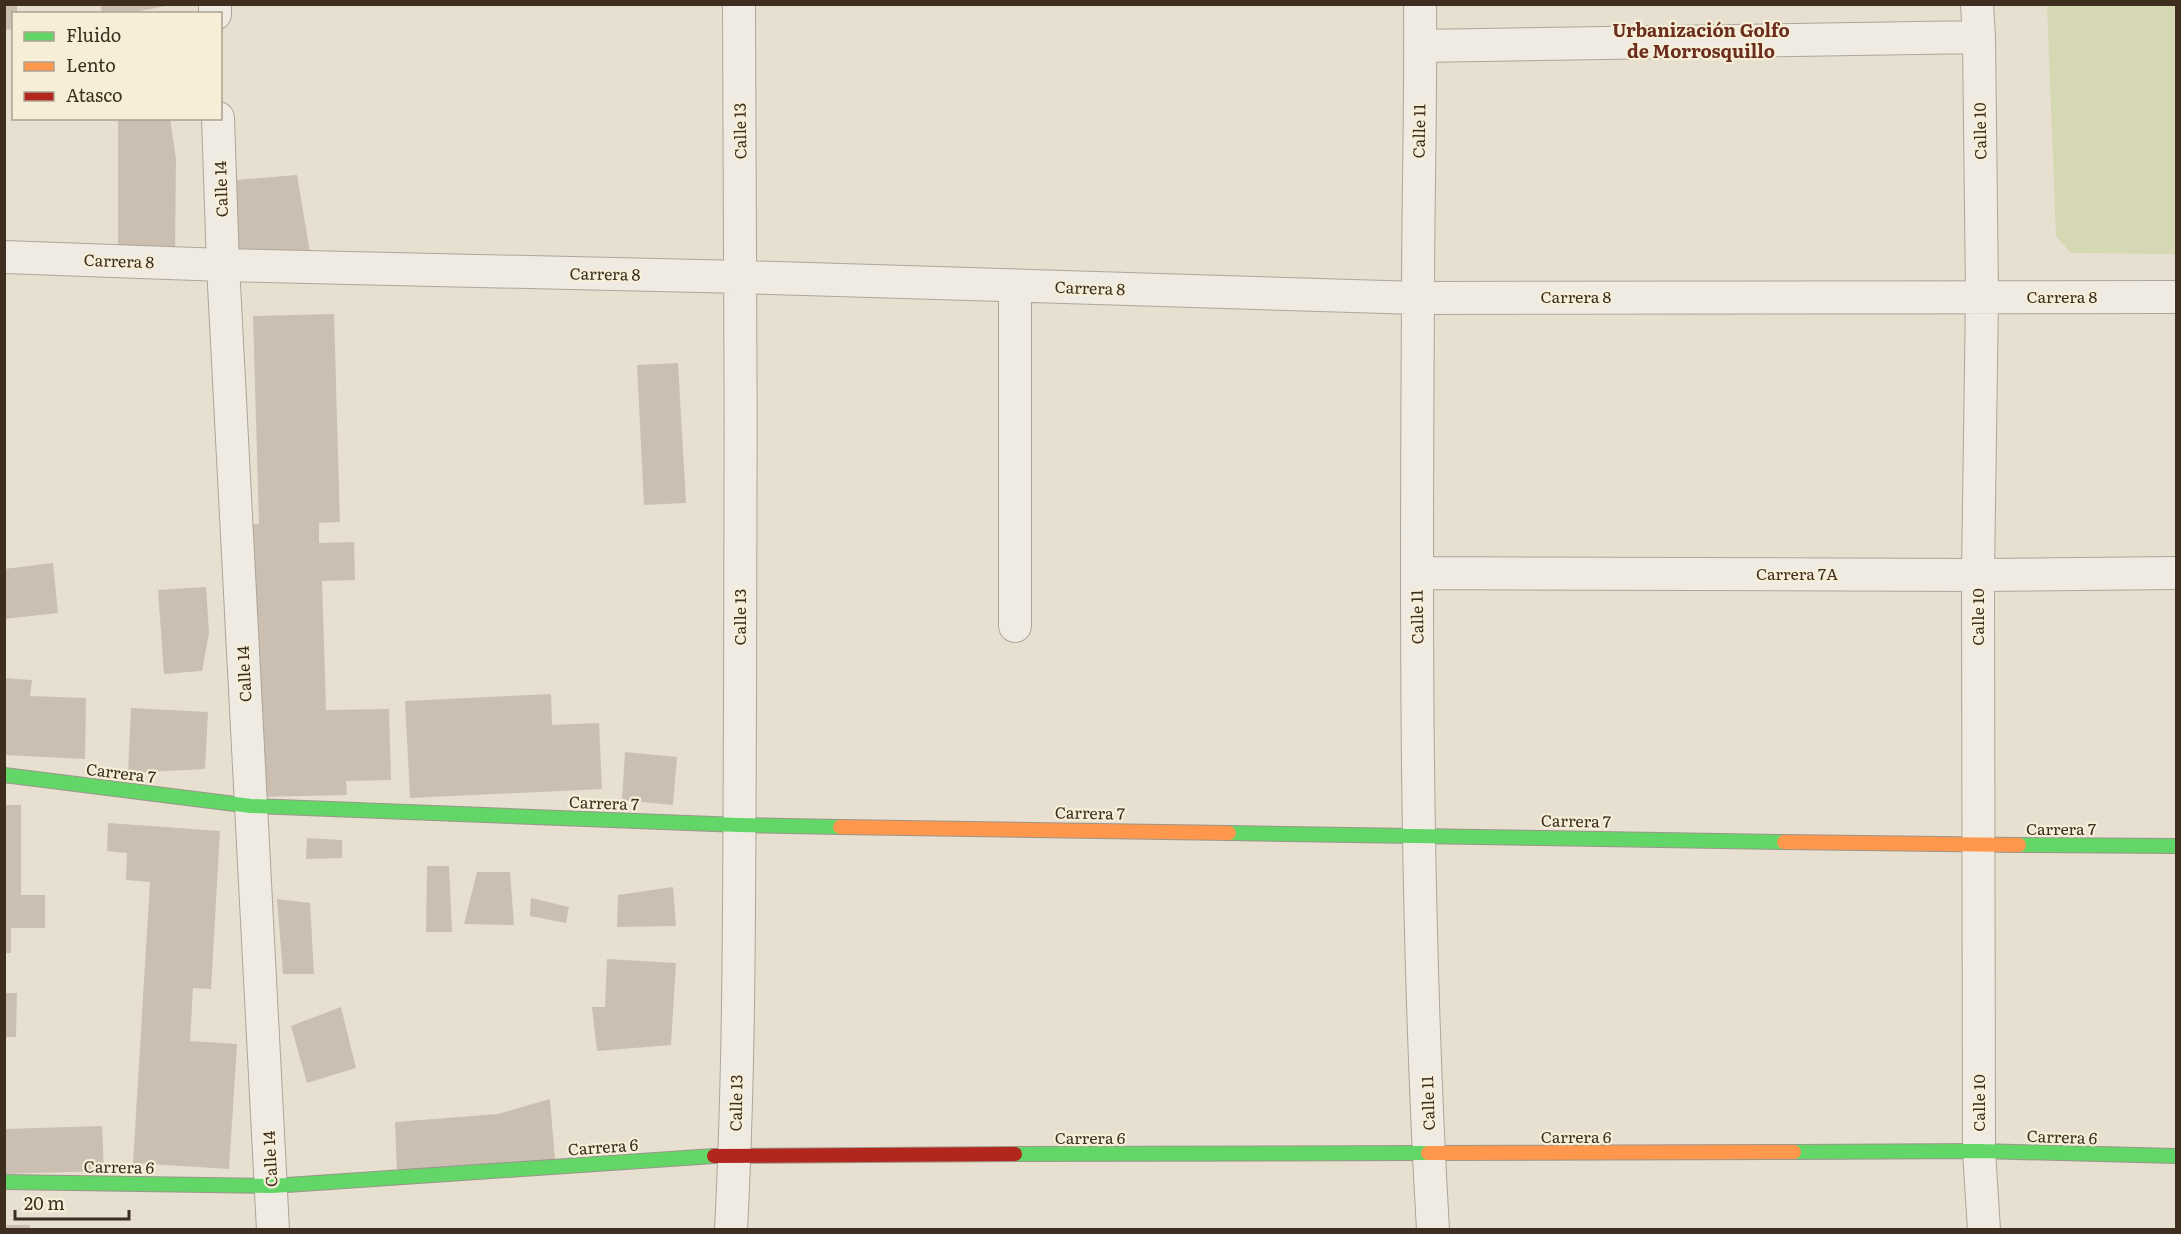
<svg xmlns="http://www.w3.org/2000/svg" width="2181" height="1234" font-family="Literata,serif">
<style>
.green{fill:#d6d7b3}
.building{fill:#cbbfb2}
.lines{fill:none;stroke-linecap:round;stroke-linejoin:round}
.street-casing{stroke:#ada599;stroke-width:34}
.fast-casing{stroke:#9c958a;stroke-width:16}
.slow-casing{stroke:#9c958a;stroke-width:16}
.jam-casing{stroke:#9c958a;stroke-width:16}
.street{stroke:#efebe3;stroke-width:32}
.fast{stroke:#63d668;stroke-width:14}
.slow{stroke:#ff974d;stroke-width:14}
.jam{stroke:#b3261e;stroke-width:14}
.labels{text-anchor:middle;stroke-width:4.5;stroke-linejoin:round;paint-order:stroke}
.street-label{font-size:16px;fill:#3d2e20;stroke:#f7eed8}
.neighbourhood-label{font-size:18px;font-weight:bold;fill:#6b2e1e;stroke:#f7eed8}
</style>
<rect width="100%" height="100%" fill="#e7e0d1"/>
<!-- green -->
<path class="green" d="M2047 5H2176V254L2071 253 2056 236Z"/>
<!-- building -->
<path class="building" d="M4 4H17V14H14V29L4 30Z
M100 4H166V6L124 14H102Z
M118 118H170L176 159 175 253 118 252Z
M297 175 310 252 232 259 222 181Z
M334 314 340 522 319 523V543L354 542 355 580 322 581 326 710 389 709 391 780 346 781 347 795 257 797 250 525 259 524 253 316Z
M678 363 686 503 644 505 637 365Z
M53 563 58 613 4 619V569Z
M206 587 209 633 202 671 164 674 158 590Z
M4 678 32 680 30 696 86 698 85 759 4 755Z
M551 694 552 725 599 723 602 789 410 798 405 701Z
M131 708 208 712 205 769 128 773Z
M625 752 677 757 673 805 622 800Z
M4 805H21V895H45V928H11V953H4Z
M108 823 220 831 211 989 193 988 190 1041 237 1044 229 1169 133 1163 150 882 126 880 127 853 107 851Z
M307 838 342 840V858L306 859Z
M427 866H449L452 932H426Z
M477 872H510L514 925 464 924Z
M673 887 676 926 617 927 618 895Z
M531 898 569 907 566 923 530 916Z
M277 899 310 903 314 974H283Z
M607 959 676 963 671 1045 597 1051 592 1007H605Z
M4 993H17L16 1037H4Z
M341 1007 356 1068 307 1083 291 1026Z
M550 1099 555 1161 397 1174 395 1122 498 1114Z
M102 1126 104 1171 4 1174V1129Z
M4 1225H30V1230H4Z"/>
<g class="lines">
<defs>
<path id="street" d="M215 4V14
M1420 4C1421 103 1418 202 1418 300 1416 610 1415 920 1433 1230
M1977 4 1979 37 1982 296 1978 575 1979 1151 1984 1230
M1420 46 1979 37
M218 118 223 265 273 1230
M4 257 223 265 742 277 1418 298 2176 297
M1417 573 1978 575 2176 573
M1015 626V286
M731 1230C740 1055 739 881 740 706 741 472 741 238 739 4"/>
<path id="fast" d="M4 775 251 806 739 825 840 827
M1229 833 1784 842
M2019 845 2176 846
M1794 1152 1979 1151 2176 1156
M1015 1154 1428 1153
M4 1182 272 1186 714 1156"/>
<path id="slow" d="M840 827 1229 833
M1784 842 2019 845
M1428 1153 1794 1152"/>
<path id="jam" d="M714 1156 1015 1154"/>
</defs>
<!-- street casing -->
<use href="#street" class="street-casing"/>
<!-- fast casing -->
<use href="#fast" class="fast-casing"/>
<!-- slow casing -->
<use href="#slow" class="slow-casing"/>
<!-- jam casing -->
<use href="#jam" class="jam-casing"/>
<!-- street -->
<use href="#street" class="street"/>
<!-- fast -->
<use href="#fast" class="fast"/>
<!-- slow -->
<use href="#slow" class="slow"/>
<!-- jam -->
<use href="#jam" class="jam"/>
</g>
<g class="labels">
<!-- street labels -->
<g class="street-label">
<text transform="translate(740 131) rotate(-91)" y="6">Calle 13</text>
<text transform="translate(1419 131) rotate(-89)" y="6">Calle 11</text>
<text transform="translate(1980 131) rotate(-91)" y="6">Calle 10</text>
<text transform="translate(221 189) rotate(-92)" y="6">Calle 14</text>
<text transform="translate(119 261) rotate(2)" y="6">Carrera 8</text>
<text transform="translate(605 274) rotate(1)" y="6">Carrera 8</text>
<text transform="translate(1090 288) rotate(2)" y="6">Carrera 8</text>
<text x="1576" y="303">Carrera 8</text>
<text x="2062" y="303">Carrera 8</text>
<text x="1797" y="580">Carrera 7A</text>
<text transform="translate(740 617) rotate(-90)" y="6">Calle 13</text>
<text transform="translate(1417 617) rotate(-91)" y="6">Calle 11</text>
<text transform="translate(1978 617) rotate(-90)" y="6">Calle 10</text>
<text transform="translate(244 674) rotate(-93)" y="6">Calle 14</text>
<text transform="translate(121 773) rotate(7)" y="6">Carrera 7</text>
<text transform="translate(604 803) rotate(2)" y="6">Carrera 7</text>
<text transform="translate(1090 813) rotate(1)" y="6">Carrera 7</text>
<text transform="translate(1576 821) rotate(1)" y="6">Carrera 7</text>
<text x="2061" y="835">Carrera 7</text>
<text transform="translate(736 1103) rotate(-89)" y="6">Calle 13</text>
<text transform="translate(1428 1103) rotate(-92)" y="6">Calle 11</text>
<text transform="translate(1979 1103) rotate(-90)" y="6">Calle 10</text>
<text x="1576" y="1143">Carrera 6</text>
<text transform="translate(2062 1137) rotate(2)" y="6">Carrera 6</text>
<text x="1090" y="1144">Carrera 6</text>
<text transform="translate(603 1147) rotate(-4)" y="6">Carrera 6</text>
<text transform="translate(270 1159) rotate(-93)" y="6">Calle 14</text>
<text transform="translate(119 1167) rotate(1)" y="6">Carrera 6</text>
</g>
<!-- neighbourhood labels -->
<g class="neighbourhood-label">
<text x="1701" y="37">Urbanización Golfo<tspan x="1701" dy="21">de Morrosquillo</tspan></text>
</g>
</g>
<!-- border -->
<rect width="2181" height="1234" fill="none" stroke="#3d2e20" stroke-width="12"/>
<!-- legend -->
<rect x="12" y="12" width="210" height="108" fill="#f7eed8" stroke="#ada18e" stroke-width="1.5"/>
<rect x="24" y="32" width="30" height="9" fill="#63d668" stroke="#ada18e" stroke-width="1.5"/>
<text x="66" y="42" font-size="18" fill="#3d2e20">Fluido</text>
<rect x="24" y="62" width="30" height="9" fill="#ff974d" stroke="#ada18e" stroke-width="1.5"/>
<text x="66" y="72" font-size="18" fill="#3d2e20">Lento</text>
<rect x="24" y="92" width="30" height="9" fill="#b3261e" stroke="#ada18e" stroke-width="1.5"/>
<text x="66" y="102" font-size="18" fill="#3d2e20">Atasco</text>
<!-- scale -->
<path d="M15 1210v9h114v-9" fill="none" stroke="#3d2e20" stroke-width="3"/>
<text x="24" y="1210" font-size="18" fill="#3d2e20" stroke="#f7eed8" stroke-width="4.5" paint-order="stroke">20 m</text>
</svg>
